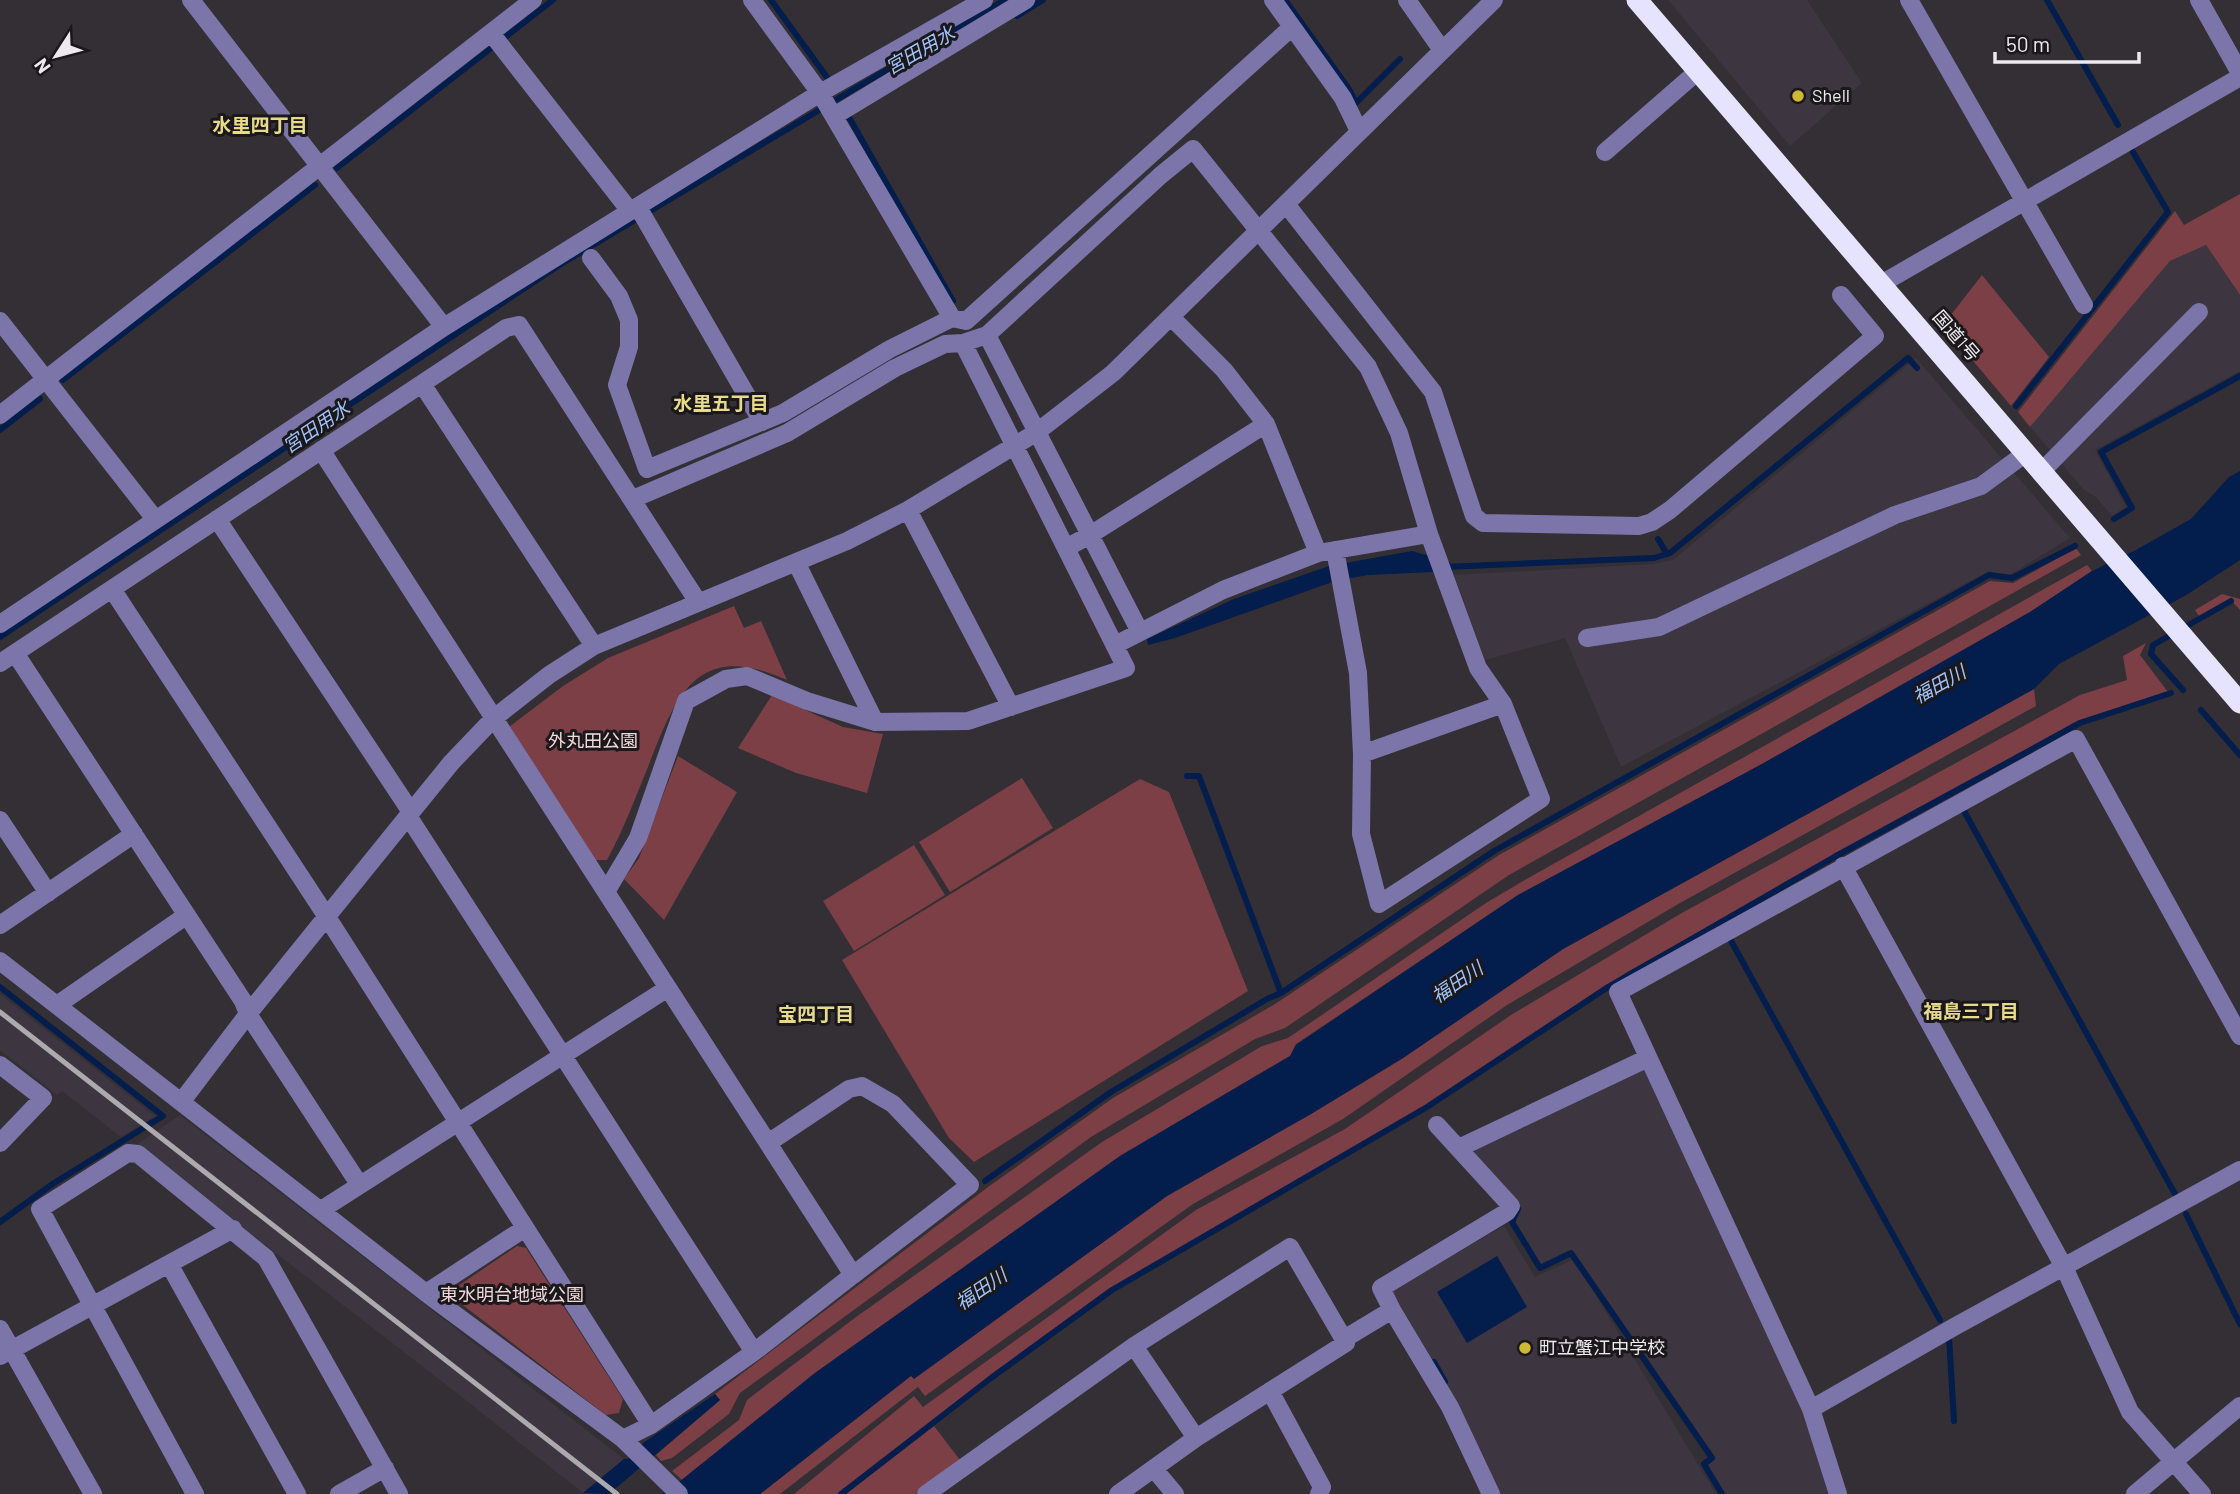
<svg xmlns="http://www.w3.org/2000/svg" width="2240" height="1494" font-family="Barlow,'Noto Sans JP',sans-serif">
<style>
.built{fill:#3d3540}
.green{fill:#7c3f46}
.water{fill:#031d4d}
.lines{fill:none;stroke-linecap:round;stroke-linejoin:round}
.stream{stroke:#031d4d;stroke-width:6}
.minor{stroke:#7b75aa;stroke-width:18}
.highway{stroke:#e5e3fe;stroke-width:21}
.rail{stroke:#adaaae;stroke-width:5}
.poi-dot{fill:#ceb837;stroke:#1a181a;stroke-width:2.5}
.labels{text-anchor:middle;stroke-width:6;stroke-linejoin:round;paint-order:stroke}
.poi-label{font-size:18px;fill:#edeaee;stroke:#1a181a;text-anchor:start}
.street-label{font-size:18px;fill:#edeaee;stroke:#1a181a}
.park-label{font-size:18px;fill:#f3d8da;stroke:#1a181a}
.water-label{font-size:19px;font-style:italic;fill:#a0c2fb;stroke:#1a181a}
.neighbourhood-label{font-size:19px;font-weight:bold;fill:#e8da8b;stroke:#1a181a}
</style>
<rect width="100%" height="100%" fill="#332f34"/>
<!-- built -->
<path class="built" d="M1668 0H1807L1862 83 1790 146Z
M2206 245 2240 295V371L2095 450 2126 507 2112 516 2096 497 2084 490 2030 427 2170 261Z
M1916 358 2070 538 2008 576 1989 571 1621 767 1565 638 1485 660 1454 575 1653 564 1673 560Z
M0 994 155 1116 121 1137 62 1091 57 1095 0 1050Z
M1644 1070 1650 1075 1804 1409 1831 1494H1724L1706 1464 1714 1458 1613 1314 1573 1252 1540 1267 1514 1222 1521 1209 1471 1154 1481 1147Z
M180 1115 624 1459 583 1493 449 1387 136 1145Z
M1504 1226 1535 1277 1574 1259 1716 1494H1498L1389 1292Z"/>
<!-- green -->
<path class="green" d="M2240 194V295L2206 245 2170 261 2030 427 2018 412 2175 211 2184 225Z
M1982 275 2049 357 2011 406 1943 325Z
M2076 548 2081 555 1509 875 1285 1028 1255 1039 1091 1137 740 1393 729 1414 672 1458 661 1461 656 1455 720 1400 715 1394 988 1187 1113 1098 1275 1004 1499 855 1990 581 2013 583Z
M2087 565 2092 571 2030 612 1762 764 1518 895 1296 1044 1290 1056 1120 1156 815 1373 682 1480 672 1471 739 1420 747 1400 856 1317 1102 1142 1262 1046 1288 1038 1486 903 1530 877Z
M2222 594 2240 599V610L2230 599 2199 616 2195 610Z
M734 606 744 628 761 621 787 680C700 641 678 690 650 762 636 796 624 829 607 860H595L509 727 563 686 608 658Z
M2146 643 2140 655 2168 692 2079 720 1627 972 1422 1108 1110 1289 989 1377 838 1494H794L914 1396 923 1407 1196 1210 1345 1129 1511 1015 1680 914 2080 695 2127 680 2123 656Z
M2034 689 2036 706 1680 903 1507 1005 1343 1119 1193 1204 925 1396 918 1387 780 1494H760L911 1375 914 1378 1167 1196 1311 1114 1403 1058 1563 949Z
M772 695 843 727 883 734 867 793 796 773 738 748Z
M678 756 737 792 664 920 624 879 639 858Z
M1022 778 1053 828 950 892 919 842Z
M1140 779 1169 792 1248 991 974 1162 949 1138 842 960Z
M914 845 945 895 854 951 823 901Z
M517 1246 526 1248 623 1399 619 1413 606 1415 455 1299V1288Z
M934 1426 960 1460 915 1494H846Z"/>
<!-- water -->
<path class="water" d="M2240 471V560L2188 594 2059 664 2034 689 1563 949 1403 1058 1311 1114 1167 1196 914 1379 911 1376 760 1494H661L669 1490 815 1373 1120 1156 1290 1056 1296 1045 1518 895 1762 764 2030 612 2092 571 2134 551 2191 519 2229 477Z
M1412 551 1450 562 1453 571 1368 575 1335 581 1175 638 1148 645 1147 639 1234 599 1329 566Z
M1497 1256 1527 1307 1467 1343 1437 1292Z
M715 1394 720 1400 609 1494 583 1493 624 1459 631 1458 643 1443Z"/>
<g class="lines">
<!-- stream -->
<path class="stream" d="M771 0 829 80
M1285 0 1349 89 1356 103 1400 59
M2047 0 2118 125
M1017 16 1043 0
M504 38 553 0
M834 101 1005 0
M850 119 953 301
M337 168 490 49
M652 210 821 109
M63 380 315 185
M2016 406 2168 212 2133 152
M0 430 40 399
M2114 519 2132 508 2101 452 2240 376
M1658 539 1667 554
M1445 567 1654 558 1670 553 1908 358 1917 368
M0 637 561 264 635 220
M2183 690 2151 654 2153 645 2231 601
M2201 710 2240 755
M1187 776H1199L1281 993
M1964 811 2175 1194
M1730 939 1940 1320
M0 987 163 1116 54 1183 0 1222
M985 1181 1111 1092 1267 999 1281 993 1494 851 1989 575 2012 578 2075 546
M1518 1209 1512 1222 1540 1268 1571 1253 1712 1458 1704 1464 1722 1494
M2186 1214 2240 1324
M1949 1337 1954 1421
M1434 1362 1445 1382
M841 1494 991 1378 1112 1290 1427 1107 1608 987 1836 856 2080 723 2171 693"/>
<!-- minor -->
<path class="minor" d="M191 0 444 327
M752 0 820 93 952 318
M1273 0 1343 98 1359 131
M1407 0 1442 50
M1909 0 2084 305
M2199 0 2240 73
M491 33 630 211
M834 116 1026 0
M1605 152 1698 71
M1286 204 1433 392 1474 516 1483 523 1639 526 1652 522 1670 510 1875 336 1841 295
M638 207 762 422
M591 258 619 296 629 320V347L617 385 647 469 783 413 890 349 952 318 966 321 1292 27
M1881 284 2240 77
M1171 317 1224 370 1266 424 1318 553
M0 321 155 519
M987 335 1139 630
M422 384 594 646
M0 415 533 0
M321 450 853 1275 754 1352 651 1425 623 1439
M2042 471 2199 312
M633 499 787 433 895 368 945 344 963 343 987 335 1161 175 1193 149 1368 367 1399 433 1429 534 1318 553 1223 590 1115 645
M908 510 1011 707
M217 519 411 812
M1066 548 1090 535 1266 424
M1335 550 1358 673 1362 754 1361 834 1379 904 1541 799 1503 704 1478 668 1429 534
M796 562 875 722
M112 589 327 917 651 1425
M0 624 444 327 820 93 984 0
M1587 638 1659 627 1895 515 1981 486 2026 453
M15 653 243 1001 248 1014 359 1184
M0 663 506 328 519 325 698 602
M1362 754 1503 704
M408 816 754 1352
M0 820 48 893
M1843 866 2064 1267 2130 1412 2202 1494
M606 892 638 838 686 701 726 679 747 676 807 701 875 722 968 721 1126 668 963 343
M0 925 134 834
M0 961 426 1293 623 1439 679 1494
M57 1005 187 915
M0 1065 43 1098 0 1143
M182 1101 248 1014 408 816 451 763 494 718 549 675 594 646 847 541 908 510 1037 432 1113 373 1494 0
M768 1143 849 1089 862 1086 893 1104 970 1185 853 1275
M1459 1148 1648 1058
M321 1210 668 988
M169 1264 297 1494
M426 1293 525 1228
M1392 1310 1381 1288 1507 1212 1511 1206 1437 1125
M0 1329 93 1494
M1344 1339 1392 1310 1450 1407 1491 1494
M1134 1346 1196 1438
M0 1356 233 1229
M1270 1391 1322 1487 1319 1494
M1811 1409 1954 1327 2240 1170
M1154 1469 1175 1494
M195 1494 40 1209 128 1153 138 1154 266 1258 399 1494
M339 1494 385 1468
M926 1494 1134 1346 1290 1247 1346 1343 1196 1438 1118 1494
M1838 1494 1811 1409 1618 992 2076 739 2240 1036
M2135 1494 2240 1406"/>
<!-- highway -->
<path class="highway" d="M1637 0 2240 703"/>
<!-- rail -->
<path class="rail" d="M0 1012 617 1494"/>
</g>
<!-- markers -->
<g class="poi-dot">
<circle cx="1798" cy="96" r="7"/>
<circle cx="1525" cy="1348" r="7"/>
</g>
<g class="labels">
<!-- poi labels -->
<g class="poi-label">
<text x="1812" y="102">Shell</text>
<text x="1539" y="1354">町立蟹江中学校</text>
</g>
<!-- street labels -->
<g class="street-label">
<text transform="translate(1956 336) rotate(49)" y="6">国道1号</text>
</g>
<!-- park labels -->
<g class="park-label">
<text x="593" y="747">外丸田公園</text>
<text x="512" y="1301">東水明台地域公園</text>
</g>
<!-- water labels -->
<g class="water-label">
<text transform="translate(920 50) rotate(-30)" y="7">宮田用水</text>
<text transform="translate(316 427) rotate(-34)" y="7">宮田用水</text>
<text transform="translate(1939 684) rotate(-29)" y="7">福田川</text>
<text transform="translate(1457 982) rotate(-34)" y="7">福田川</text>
<text transform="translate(981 1289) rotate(-34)" y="7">福田川</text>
</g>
<!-- neighbourhood labels -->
<g class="neighbourhood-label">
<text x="260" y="132">水里四丁目</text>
<text x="721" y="410">水里五丁目</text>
<text x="1971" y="1018">福島三丁目</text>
<text x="816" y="1021">宝四丁目</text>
</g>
</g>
<!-- north arrow -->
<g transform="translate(56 56) rotate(234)" stroke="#1a181a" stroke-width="5" paint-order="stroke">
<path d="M0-5L12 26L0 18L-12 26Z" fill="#edeaee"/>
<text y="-10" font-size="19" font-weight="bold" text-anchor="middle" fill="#edeaee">N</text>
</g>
<!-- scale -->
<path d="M1995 52v10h144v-10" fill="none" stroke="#edeaee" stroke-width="3.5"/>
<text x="2006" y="52" font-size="21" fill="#edeaee" stroke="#1a181a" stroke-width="5" paint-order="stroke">50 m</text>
</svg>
